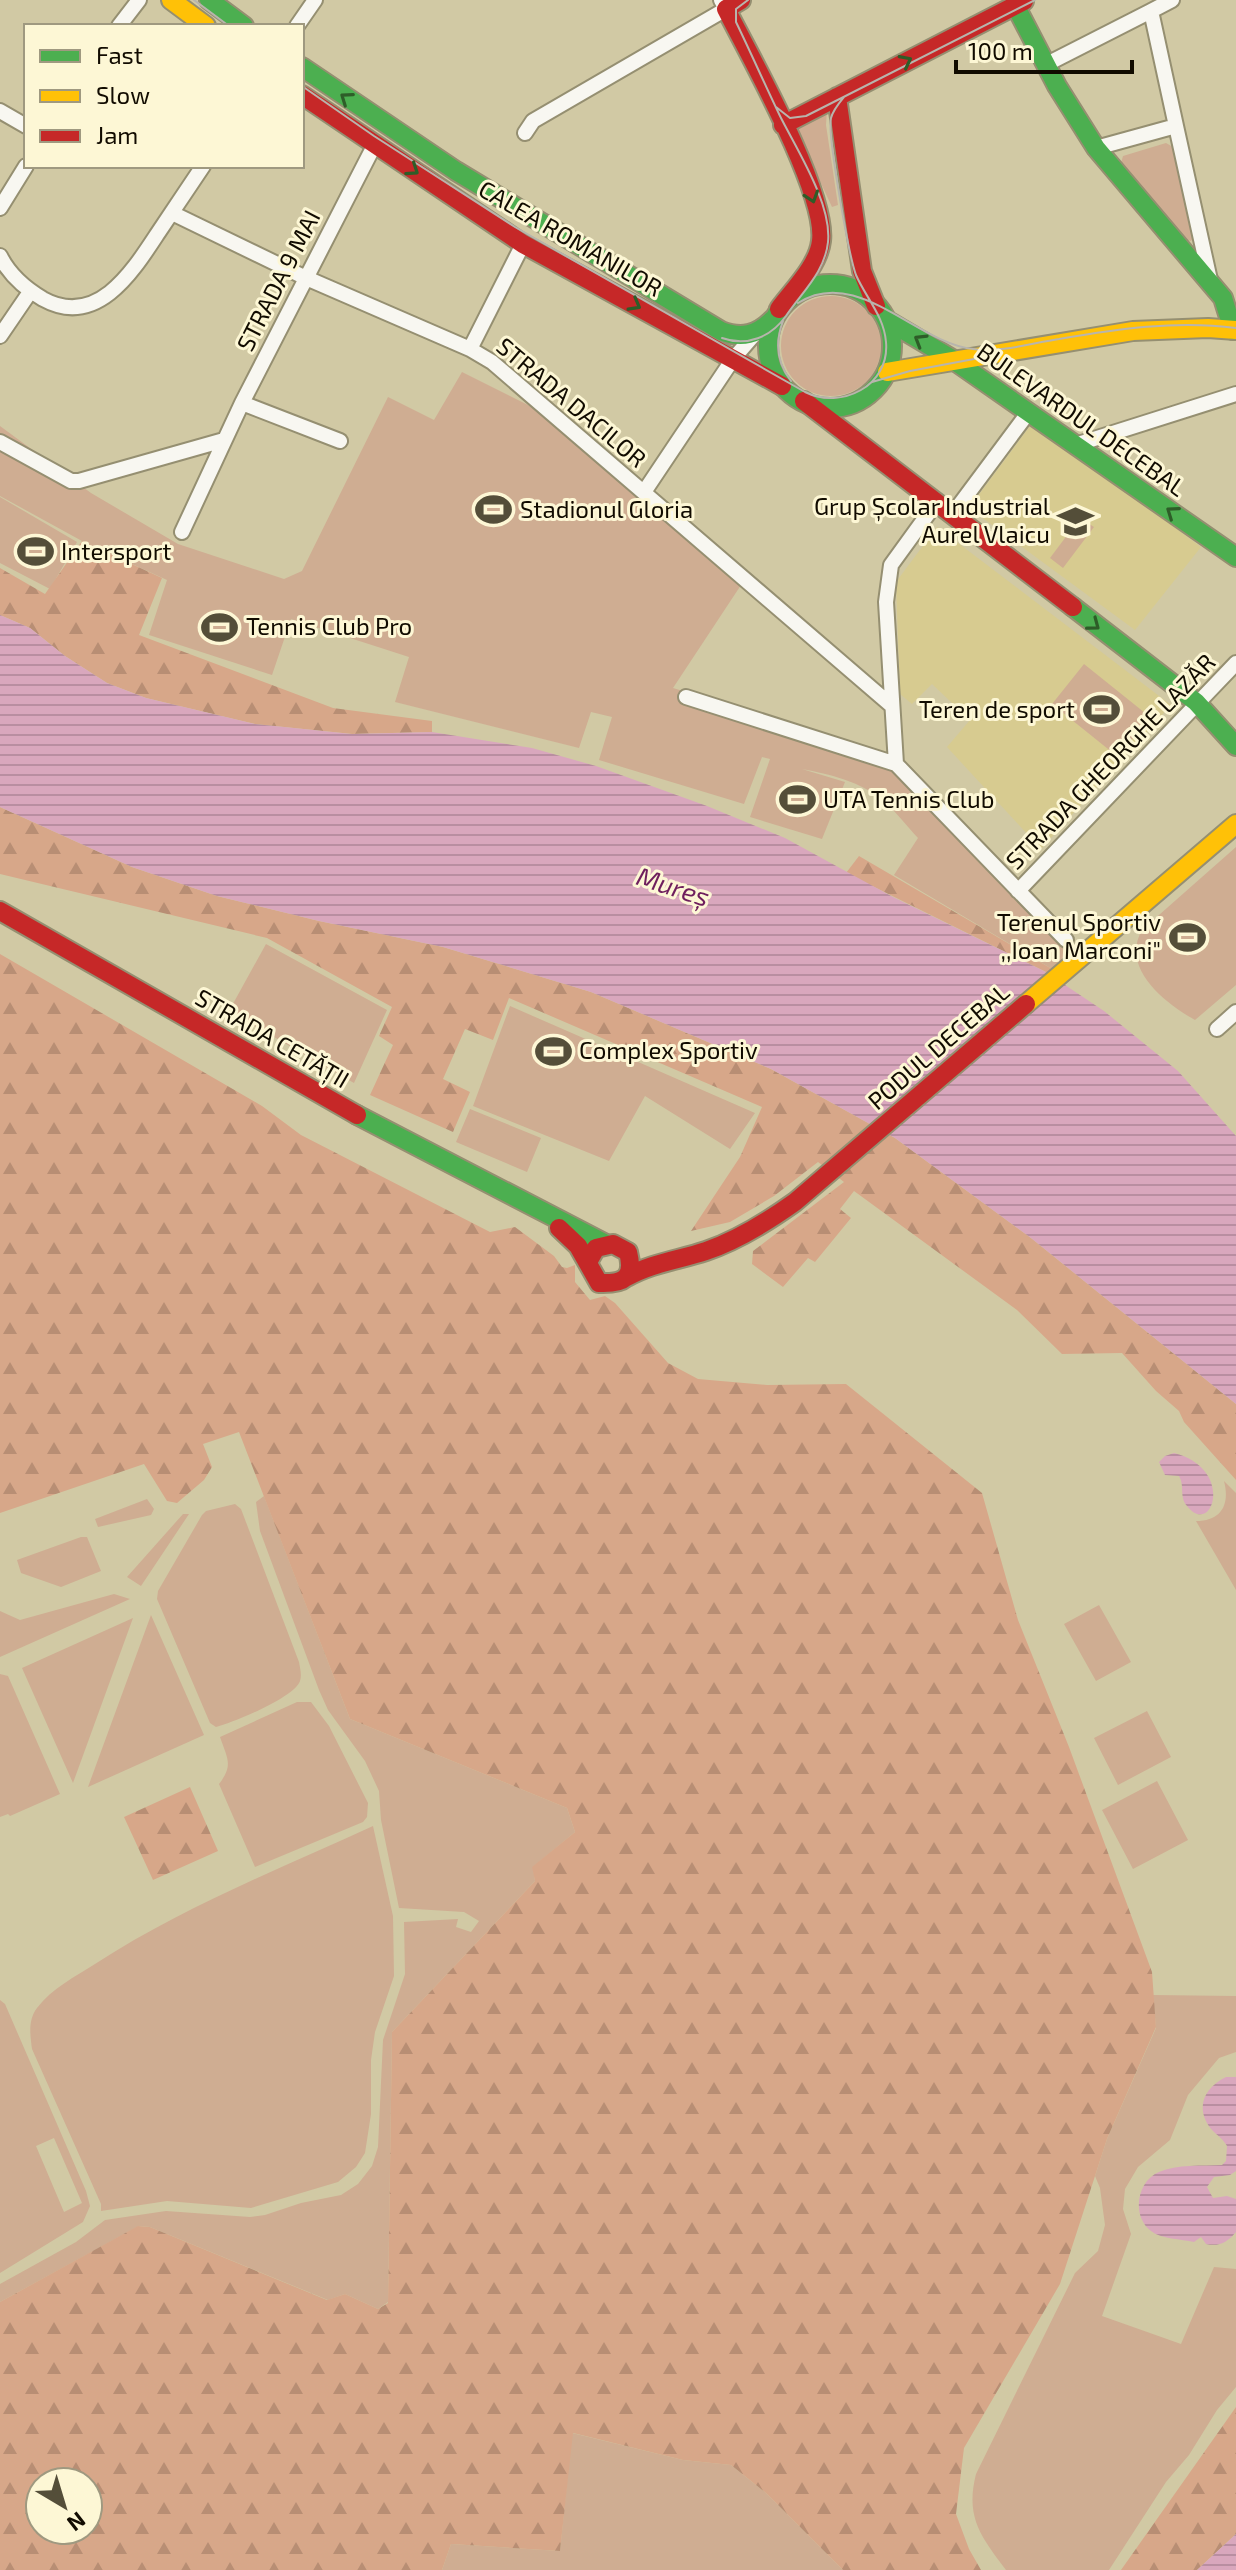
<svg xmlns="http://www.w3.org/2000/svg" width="1236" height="2570" font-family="'Exo 2',sans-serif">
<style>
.built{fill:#d7cb90}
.grass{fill:#cfad92;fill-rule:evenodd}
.forest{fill:url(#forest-firs);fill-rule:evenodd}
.water{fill:url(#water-rules)}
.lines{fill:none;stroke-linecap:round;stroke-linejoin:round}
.street-casing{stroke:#958f71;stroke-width:18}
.fast-casing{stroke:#958f71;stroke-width:22}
.slow-casing{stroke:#958f71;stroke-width:22}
.jam-casing{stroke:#958f71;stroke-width:22}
.street{stroke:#f8f7f1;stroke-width:14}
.fast{stroke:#4caf50;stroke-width:18}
.slow{stroke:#ffc107;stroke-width:18}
.jam{stroke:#c62828;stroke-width:18}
.tram{stroke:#b8b5ad;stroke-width:2}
.oneway{stroke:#2e5d28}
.labels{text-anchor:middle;stroke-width:6;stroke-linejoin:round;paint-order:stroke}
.street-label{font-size:24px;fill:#110b00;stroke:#fdf7d5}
.poi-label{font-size:24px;fill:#110b00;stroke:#fdf7d5;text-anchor:start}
.water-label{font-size:26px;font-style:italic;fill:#6f1f5d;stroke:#fdf7d5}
</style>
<defs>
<pattern id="forest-firs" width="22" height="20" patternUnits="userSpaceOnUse" patternTransform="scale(2)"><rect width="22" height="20" fill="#d7a789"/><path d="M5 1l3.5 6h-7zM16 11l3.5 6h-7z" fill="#b88e74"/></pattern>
<pattern id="water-rules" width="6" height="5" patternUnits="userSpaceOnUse" patternTransform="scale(2)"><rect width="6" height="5" fill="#d9a7bd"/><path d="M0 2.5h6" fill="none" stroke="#b98ea1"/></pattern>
</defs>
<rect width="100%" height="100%" fill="#d1c9a4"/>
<!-- built -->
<path class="built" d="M1033 422 1201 547 1135 630 969 508Z
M937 527 1171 705 1041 849 947 747 970 720 932 684 912 704 900 694 896 582Z"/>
<!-- grass -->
<path class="grass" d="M827 110 826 125 838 205 832 207 798 134 799 123Z
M1166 143 1173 147 1194 237 1191 241 1186 240 1121 163 1123 156Z
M781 346a50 50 0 1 1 100 0a50 50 0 1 1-100 0Z
M462 372 538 410 743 582 673 688 878 750 910 769 1077 948 1052 969 894 875 918 838C907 826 896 812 884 801 862 782 829 774 802 769L845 782 822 839 750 817 770 759 762 757 744 804 599 760 612 717 591 712 579 748 395 702 409 657 291 619 272 675 149 635 167 580 82 541 0 496V426L91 493 178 544 284 579 302 571 388 397 434 420Z
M0 497 77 542 50 589 0 563Z
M1080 518 1094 527 1063 568 1050 558Z
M1084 664 1150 717 1118 757 1052 704Z
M1236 847V985L1195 1020C1165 1003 1120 968 1142 930Z
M266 944 387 1010 354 1083 229 1011Z
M510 1006 755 1113 730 1149 645 1096 609 1161 473 1106Z
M470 1109 541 1138 527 1172 456 1142Z
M1224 1481 1236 1493V1590L1196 1521C1222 1521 1230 1504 1224 1481Z
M264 1496 350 1719 567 1808 575 1832 533 1867 535 1881 392 2032 388 2302 378 2309 345 2294 328 2300 150 2227 139 2226 0 2302V2284L76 2242 105 2220 166 2211 250 2217 265 2215 301 2203 341 2195 358 2184 372 2166 378 2147 383 2040 405 1974 404 1922 458 1919 456 1927 471 1932 479 1921 464 1912 399 1908 381 1820 379 1791 365 1761 328 1710 319 1690 260 1531 256 1502Z
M147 1499 154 1509 151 1515 98 1527 95 1519Z
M235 1504 241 1509 299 1662C300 1668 302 1675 300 1681 295 1697 233 1723 216 1727L210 1723 157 1599 158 1591 202 1515 206 1511Z
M183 1514H189L141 1586 127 1577Z
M81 1537H87L101 1571 61 1587 21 1573 17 1560Z
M114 1594 130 1599 0 1657V1611L20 1620Z
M1099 1605 1131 1662 1096 1681 1064 1624Z
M151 1615 204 1735 88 1787Z
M133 1618 73 1783 22 1668Z
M0 1674 8 1676 60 1794 10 1816 8 1814 0 1817Z
M297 1702H311L329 1726 368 1803 367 1817 363 1822 255 1867 219 1784C234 1765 227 1758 220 1737Z
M1147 1711 1171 1757 1118 1785 1094 1738Z
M1157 1781 1188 1840 1133 1869 1102 1810Z
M373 1826 393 1916 394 1976 375 2032 371 2060V2114L365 2153 356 2167 338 2182 251 2208 167 2201 101 2211V2204L32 2049C30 2034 28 2020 37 2008 52 1988 75 1977 95 1964 181 1908 279 1869 373 1826Z
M1153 1995 1236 1996V2052L1219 2058 1188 2095 1170 2140 1138 2167 1125 2189 1123 2209 1131 2234 1102 2316 1181 2344 1214 2267 1236 2269V2387L1217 2410 1189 2455 1166 2482 1109 2570H1006C981 2537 965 2517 976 2474L1075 2273 1098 2251 1105 2225 1100 2188 1095 2176 1107 2139 1156 2028Z
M0 2000 5 2004 86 2191 90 2206 83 2222 0 2273ZM54 2138 82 2203 64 2212 36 2146Z
M572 2433 683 2460 731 2465 766 2493 843 2570H442L451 2544 560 2551Z"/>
<!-- forest -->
<path class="forest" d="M82 541 162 578 139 635 333 708 432 721V732L352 734 255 724 146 698 107 683 65 656 30 628 0 615V568L45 594Z
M0 807 132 867 217 896 319 921 443 947 591 992 771 1069 895 1138 1031 1238 1236 1404V1480L1184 1422 1179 1411 1156 1391 1122 1353 1062 1354 1017 1310 854 1191 840 1209 851 1218 815 1262 808 1258 783 1287 752 1264 753 1251 844 1182 818 1162 774 1196 730 1222 691 1231 740 1157 762 1107 509 998 493 1040 465 1029 443 1079 470 1092 453 1132 370 1095 393 1045 379 1036 392 1007 267 938 0 874Z
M859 856 1052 969 1048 973 1044 971 846 873Z
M0 954 262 1106 301 1135 490 1232 515 1227 554 1256 562 1267 567 1268 575 1265V1282L590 1300 605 1296 615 1303 668 1363 698 1379 767 1385 846 1384 982 1493 1018 1620 1069 1747 1152 1972 1156 2027 1107 2139 1060 2284 964 2448 956 2514 969 2549 981 2570H843L766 2493 731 2465 683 2460 573 2433 560 2551 451 2544 442 2570H0V2302L138 2226 150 2227 327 2300 345 2294 378 2309 388 2303 392 2032 535 1881 532 1867 575 1832 567 1808 350 1719 239 1432 203 1444 212 1467 204 1480 177 1503 167 1501 144 1464 0 1513ZM40 2482H88V2530H40Z
M190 1787 218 1851 153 1880 124 1817Z
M1236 2407V2534L1197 2570H1121Z"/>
<!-- water -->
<path class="water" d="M0 615 30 628 65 656 107 683 146 698 255 724 352 734 432 732 532 748 596 766 707 806 785 838 893 897 1044 971 1104 1011 1178 1071 1236 1136V1404L1031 1238 895 1138 771 1069 591 992 443 947 319 921 217 896 132 867 0 807Z
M1174 1453C1236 1469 1212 1538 1187 1506 1179 1497 1185 1486 1179 1476L1165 1475 1159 1462 1165 1456Z
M1226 2077H1236V2171L1230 2175 1214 2177 1207 2187 1213 2198 1227 2196 1236 2199V2232C1228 2242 1219 2247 1206 2244L1201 2237 1194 2242C1181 2239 1161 2239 1151 2231 1131 2216 1137 2181 1159 2172 1177 2164 1202 2166 1222 2165L1226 2161 1227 2146C1223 2139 1218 2136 1213 2131 1194 2110 1203 2088 1226 2077Z
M1236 2534V2570H1197Z"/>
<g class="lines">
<defs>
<path id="street" d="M1151 11 1172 0
M119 26 139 0
M297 26 315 0
M1045 65 1151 11 1176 126
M0 111 26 126
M525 133 533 121 726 9 721 0
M1096 148 1176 126 1210 280
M0 208 26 166
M172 213 304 277 470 349 492 362 892 706
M0 256C9 274 26 289 43 299 97 329 133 271 158 233 173 211 188 188 203 166
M0 336 30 292
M470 349 523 244
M242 403 340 441
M0 442 71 481H79L224 440
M1075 445 1236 394
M644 492 733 359 754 335
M952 515 1028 413
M182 532 242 403 375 144
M686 697 896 764 1066 940
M896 764 886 602 891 565 936 503
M1018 891 1236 663
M1217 1029 1236 1012"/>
<path id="fast" d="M209 0 244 26
M1015 5 1057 86 1096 148 1223 298 1233 330
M302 67 456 171 721 331C742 339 757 335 773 319
M768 346a62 62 0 1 1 124 0a62 62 0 1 1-124 0Z
M888 321 952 359
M952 359 1236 557
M1073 607 1196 702 1236 746
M357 1115 604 1243"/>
<path id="slow" d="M171 0 206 26
M887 372 1133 331 1208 328 1236 330
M1026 1004 1236 824"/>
<path id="jam" d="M741 0 726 9C750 56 827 193 821 241 818 266 793 290 779 309
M302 95 523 244 782 386
M837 97 862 271 876 306
M783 125 1024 1
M804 401 1073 607
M0 911 357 1115
M559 1228 578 1246 599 1283C623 1284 635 1279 628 1252L613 1244 596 1248 588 1262
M627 1277C652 1263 679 1260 706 1251 738 1240 767 1222 795 1202L1026 1004"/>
</defs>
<!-- street casing -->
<use href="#street" class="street-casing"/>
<!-- fast casing -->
<use href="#fast" class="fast-casing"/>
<!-- slow casing -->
<use href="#slow" class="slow-casing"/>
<!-- jam casing -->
<use href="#jam" class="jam-casing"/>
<!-- street -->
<use href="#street" class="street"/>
<!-- fast -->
<use href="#fast" class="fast"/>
<!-- slow -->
<use href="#slow" class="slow"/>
<!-- jam -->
<use href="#jam" class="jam"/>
<!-- tram -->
<path class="tram" d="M194 0 229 26
M302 86 374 136 515 227 805 392C841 410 890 386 886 342 884 316 866 298 856 275 849 256 827 134 831 118 833 110 839 103 844 97
M776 107 790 118 806 116 1035 0
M798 303C857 265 916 343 973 349 1001 353 1032 343 1059 339 1117 329 1176 320 1236 328
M783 321C775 342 777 363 791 381
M722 338C747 347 771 337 786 316 802 292 825 272 828 242 832 204 797 150 780 116 765 85 751 53 736 22V9L748 0
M872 382 910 371 990 356"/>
</g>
<!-- one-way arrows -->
<defs><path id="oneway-chevron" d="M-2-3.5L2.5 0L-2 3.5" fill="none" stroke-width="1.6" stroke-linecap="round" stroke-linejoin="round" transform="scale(2)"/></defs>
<g class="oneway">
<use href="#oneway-chevron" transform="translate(906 61) rotate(-27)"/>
<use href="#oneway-chevron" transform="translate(346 98) rotate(-145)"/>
<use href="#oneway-chevron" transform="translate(413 170) rotate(34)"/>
<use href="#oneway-chevron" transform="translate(812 197) rotate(72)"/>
<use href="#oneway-chevron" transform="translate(635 305) rotate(29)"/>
<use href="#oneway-chevron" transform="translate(920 340) rotate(-149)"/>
<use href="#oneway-chevron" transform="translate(1172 512) rotate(-145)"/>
<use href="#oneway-chevron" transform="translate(1094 625) rotate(37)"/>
</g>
<!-- icons -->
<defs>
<symbol id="stadium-bare" viewBox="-9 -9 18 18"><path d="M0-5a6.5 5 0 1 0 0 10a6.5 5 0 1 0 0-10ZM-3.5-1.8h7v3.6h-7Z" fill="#544e39" stroke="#fdf7d5" stroke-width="2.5" paint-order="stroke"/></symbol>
<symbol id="school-bare" viewBox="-9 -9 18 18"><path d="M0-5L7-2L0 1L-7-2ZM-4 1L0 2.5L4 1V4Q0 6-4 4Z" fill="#544e39" stroke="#fdf7d5" stroke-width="2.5" paint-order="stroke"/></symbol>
</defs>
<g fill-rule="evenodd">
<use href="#stadium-bare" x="468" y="484" width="51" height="51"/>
<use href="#school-bare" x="1050" y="496" width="51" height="51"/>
<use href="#stadium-bare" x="10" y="526" width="51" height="51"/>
<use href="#stadium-bare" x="194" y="602" width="51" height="51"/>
<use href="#stadium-bare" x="1076" y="684" width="51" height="51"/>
<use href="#stadium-bare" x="772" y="774" width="51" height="51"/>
<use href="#stadium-bare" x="1162" y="912" width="51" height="51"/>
<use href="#stadium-bare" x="528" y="1026" width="51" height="51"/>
</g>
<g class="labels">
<!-- street labels -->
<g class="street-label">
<text transform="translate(570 239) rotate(30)" y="8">CALEA ROMANILOR</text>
<text transform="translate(279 281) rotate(-63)" y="8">STRADA 9 MAI</text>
<text transform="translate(571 403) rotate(40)" y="8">STRADA DACILOR</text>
<text transform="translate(1081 420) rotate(35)" y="8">BULEVARDUL DECEBAL</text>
<text transform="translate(1111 762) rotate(-46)" y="8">STRADA GHEORGHE LAZĂR</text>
<text transform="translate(272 1039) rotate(30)" y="8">STRADA CETĂȚII</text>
<text transform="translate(939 1047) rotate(-41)" y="8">PODUL DECEBAL</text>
</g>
<!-- poi labels -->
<g class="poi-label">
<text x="1050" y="515" text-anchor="end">Grup Școlar Industrial<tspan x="1050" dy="28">Aurel Vlaicu</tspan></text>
<text x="520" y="518">Stadionul Gloria</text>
<text x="61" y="560">Intersport</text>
<text x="246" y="635">Tennis Club Pro</text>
<text x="1075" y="718" text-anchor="end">Teren de sport</text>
<text x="823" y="808">UTA Tennis Club</text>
<text x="1161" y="931" text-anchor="end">Terenul Sportiv<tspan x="1161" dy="28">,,Ioan Marconi"</tspan></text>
<text x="579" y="1059">Complex Sportiv</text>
</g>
<!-- water labels -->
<g class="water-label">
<text transform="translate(673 887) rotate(18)" y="9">Mureș</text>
</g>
</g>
<!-- legend -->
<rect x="24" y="24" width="280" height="144" fill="#fdf7d5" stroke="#9f9980" stroke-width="2"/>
<rect x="40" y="50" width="40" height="12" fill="#4caf50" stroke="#9f9980" stroke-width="2"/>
<text x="96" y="64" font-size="24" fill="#110b00">Fast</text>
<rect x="40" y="90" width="40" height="12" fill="#ffc107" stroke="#9f9980" stroke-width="2"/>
<text x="96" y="104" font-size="24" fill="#110b00">Slow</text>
<rect x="40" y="130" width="40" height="12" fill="#c62828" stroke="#9f9980" stroke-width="2"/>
<text x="96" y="144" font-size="24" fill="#110b00">Jam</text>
<!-- north arrow -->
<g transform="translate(64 2506) rotate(142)"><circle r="38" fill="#fdf7d5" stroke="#9f9980" stroke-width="2"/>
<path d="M0-6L14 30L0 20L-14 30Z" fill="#544e39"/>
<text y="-12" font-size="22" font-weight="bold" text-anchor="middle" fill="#110b00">N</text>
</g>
<!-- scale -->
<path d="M956 60v12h176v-12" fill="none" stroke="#110b00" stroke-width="4"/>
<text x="968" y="60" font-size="24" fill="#110b00" stroke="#fdf7d5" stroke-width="6" paint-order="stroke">100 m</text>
</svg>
